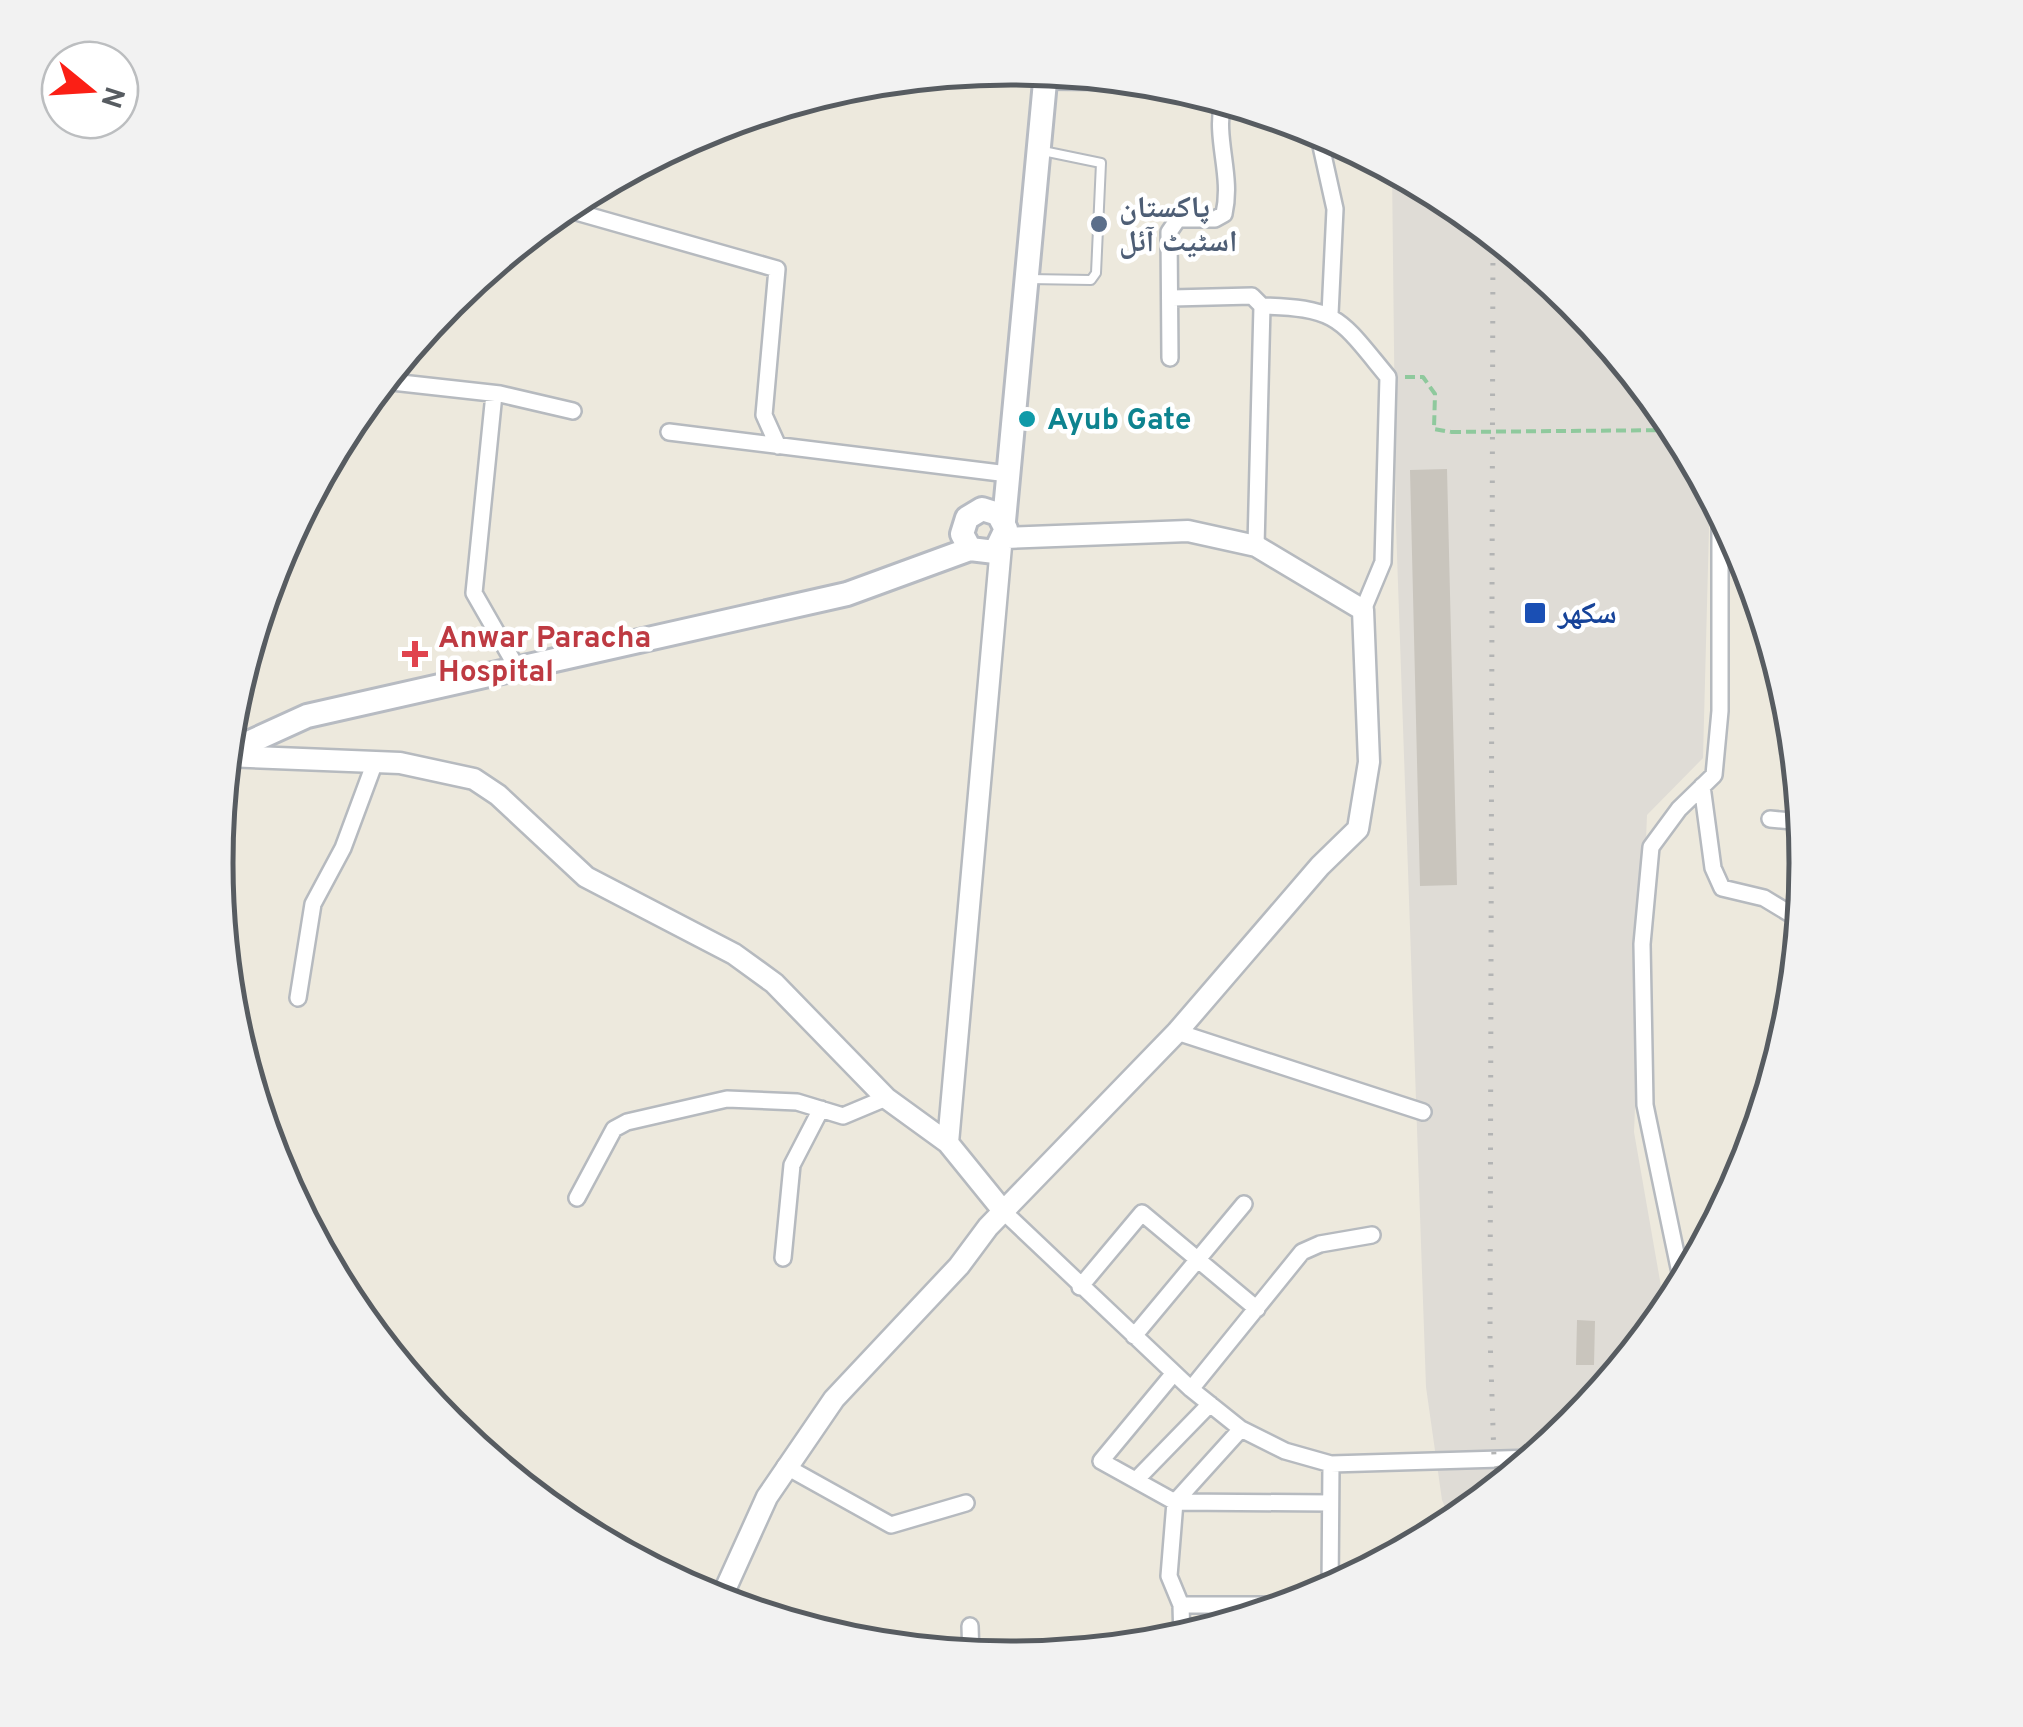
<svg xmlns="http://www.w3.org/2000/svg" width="2023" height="1727" font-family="Overpass,'Noto Naskh Arabic',sans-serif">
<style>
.industrial{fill:#dfdcd6}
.building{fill:#c9c5bd}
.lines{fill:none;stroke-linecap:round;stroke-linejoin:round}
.service-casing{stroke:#b6babf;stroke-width:12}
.minor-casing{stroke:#b6babf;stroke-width:20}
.tertiary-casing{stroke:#b6babf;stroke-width:25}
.secondary-casing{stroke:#b7bbc2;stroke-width:28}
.path{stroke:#8fc99d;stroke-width:4;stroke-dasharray:10 5;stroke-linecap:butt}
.service{stroke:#fff;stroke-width:8}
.minor{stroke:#fff;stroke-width:15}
.tertiary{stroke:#fff;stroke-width:20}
.secondary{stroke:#fff;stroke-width:22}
.rail{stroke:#b3b4b4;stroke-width:5;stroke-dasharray:2.5 12;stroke-linecap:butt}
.path-bridge{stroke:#8fc99d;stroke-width:4;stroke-dasharray:10 5;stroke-linecap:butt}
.service-dot{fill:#5c6f8a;stroke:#fff;stroke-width:4}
.culture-dot{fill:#0f9aa8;stroke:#fff;stroke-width:4}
.transit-dot{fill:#1a4fb4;stroke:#fff;stroke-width:4}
.health-dot{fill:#e0444e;stroke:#fff;stroke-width:4}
.labels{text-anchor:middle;stroke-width:9;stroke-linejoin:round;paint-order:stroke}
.service-label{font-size:30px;font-weight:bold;fill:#4e5e75;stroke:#fff;text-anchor:start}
.culture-label{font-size:30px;font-weight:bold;fill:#0d838f;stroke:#fff;text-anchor:start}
.transit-label{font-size:30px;font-weight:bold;fill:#164399;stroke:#fff;text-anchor:start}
.health-label{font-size:30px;font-weight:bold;fill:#be3a42;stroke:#fff;text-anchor:start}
.rim{fill:none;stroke:#575c61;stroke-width:5}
</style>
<rect width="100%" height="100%" fill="#ede9dd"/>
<!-- industrial -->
<path class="industrial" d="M1392 169 1454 202 1575 301 1674 422 1710 490 1703 758 1647 815 1634 1132 1666 1315 1574 1427 1453 1526 1442 1500 1426 1387 1396 526Z"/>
<!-- building -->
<path class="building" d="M1447 469 1457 885 1420 886 1410 470Z
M1577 1320 1595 1321 1594 1365H1576Z"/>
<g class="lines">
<defs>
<path id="service" d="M1028 279 1091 280 1096 273 1101 163 1043 151"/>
<path id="minor" d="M1045 81 1159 82
M1317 128 1335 209 1330 314
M562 208 777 269 764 415 778 446
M1172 298 1252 296 1262 306C1339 308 1340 319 1388 377L1383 562 1363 610
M1170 358 1169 232 1178 219H1215L1224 214C1233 174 1214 140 1223 100
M383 381 500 394 573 411
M494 394 474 593 517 668
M669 432 1008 474
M1256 546 1262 306
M1702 786 1713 868 1722 888 1764 898 1802 921
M1770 819 1803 822
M298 998 313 904 343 848 375 762
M1177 1032 1423 1112
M577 1198 614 1129 627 1122 727 1099 797 1102 843 1116 886 1098
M1004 1212 1191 1389 1241 1429 1285 1451 1331 1464 1536 1458
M783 1258 792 1165 821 1109
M1080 1287 1142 1213 1257 1309
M1683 1287 1645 1105 1642 944 1651 847 1679 809 1714 775 1720 711V508
M1134 1336 1244 1204
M1174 1373 1101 1461 1175 1502 1330 1503
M1191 1389 1302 1252 1320 1244 1372 1235
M785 1466 891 1525 966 1503
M1136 1480 1210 1404
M1330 1591 1331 1464
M1181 1605H1295
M970 1626 971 1656
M1182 1640 1181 1605 1169 1576 1175 1502 1241 1429"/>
<path id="tertiary" d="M226 756 400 763 474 779 498 795 586 877 734 954 774 983 886 1098 948 1143 1004 1212
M948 1143 1001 546
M719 1603 767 1497 834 1399 959 1266 988 1227 1177 1032 1320 866 1358 829 1369 762 1363 610 1256 546 1188 531 1006 538"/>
<path id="secondary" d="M1004 521 1046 71
M226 753 307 716 847 594 970 549 995 552 1006 529 998 514 982 509 967 518 962 534 970 549"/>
</defs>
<!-- service casing -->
<use href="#service" class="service-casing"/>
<!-- minor casing -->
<use href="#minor" class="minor-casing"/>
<!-- tertiary casing -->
<use href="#tertiary" class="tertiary-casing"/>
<!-- secondary casing -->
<use href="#secondary" class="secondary-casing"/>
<!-- path -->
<path class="path" d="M1405 377H1423L1435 394 1434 429 1451 432"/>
<!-- service -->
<use href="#service" class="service"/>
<!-- minor -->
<use href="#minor" class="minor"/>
<!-- tertiary -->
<use href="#tertiary" class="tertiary"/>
<!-- secondary -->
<use href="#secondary" class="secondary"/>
<!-- rail -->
<path class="rail" d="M1493 234 1490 1336 1494 1458 1502 1486"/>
<!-- path-bridge -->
<path class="path-bridge" d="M1451 432 1678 430"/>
</g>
<!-- markers -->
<circle class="service-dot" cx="1099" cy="224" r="10"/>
<circle class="culture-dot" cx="1027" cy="419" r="10"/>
<rect class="transit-dot" x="1523" y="601" width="24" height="24" rx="5"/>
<path class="health-dot" d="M410 639h10v10h10v10h-10v10h-10v-10h-10v-10h10z"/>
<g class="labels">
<!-- service labels -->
<g class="service-label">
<text x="1119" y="217">پاکستان<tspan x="1119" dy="34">اسٹیٹ آئل</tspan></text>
</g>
<!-- culture labels -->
<g class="culture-label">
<text x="1047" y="429">Ayub Gate</text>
</g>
<!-- transit labels -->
<g class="transit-label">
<text x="1558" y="623">سكهر</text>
</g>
<!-- health labels -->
<g class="health-label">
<text x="438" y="647">Anwar Paracha<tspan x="438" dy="34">Hospital</tspan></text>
</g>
</g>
<!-- crop -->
<path d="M0 0H2023V1727H0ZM233 863a778 778 0 1 1 1556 0a778 778 0 1 1-1556 0Z" fill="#f2f2f2" fill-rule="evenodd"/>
<path class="rim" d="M233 863a778 778 0 1 1 1556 0a778 778 0 1 1-1556 0Z"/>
<!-- north arrow -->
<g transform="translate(90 90) rotate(108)"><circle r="48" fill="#ffffff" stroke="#bcbec0" stroke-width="2.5"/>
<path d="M0-8L18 38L0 25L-18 38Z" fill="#fb1f15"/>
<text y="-15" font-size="28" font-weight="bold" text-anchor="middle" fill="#575c61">N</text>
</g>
</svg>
